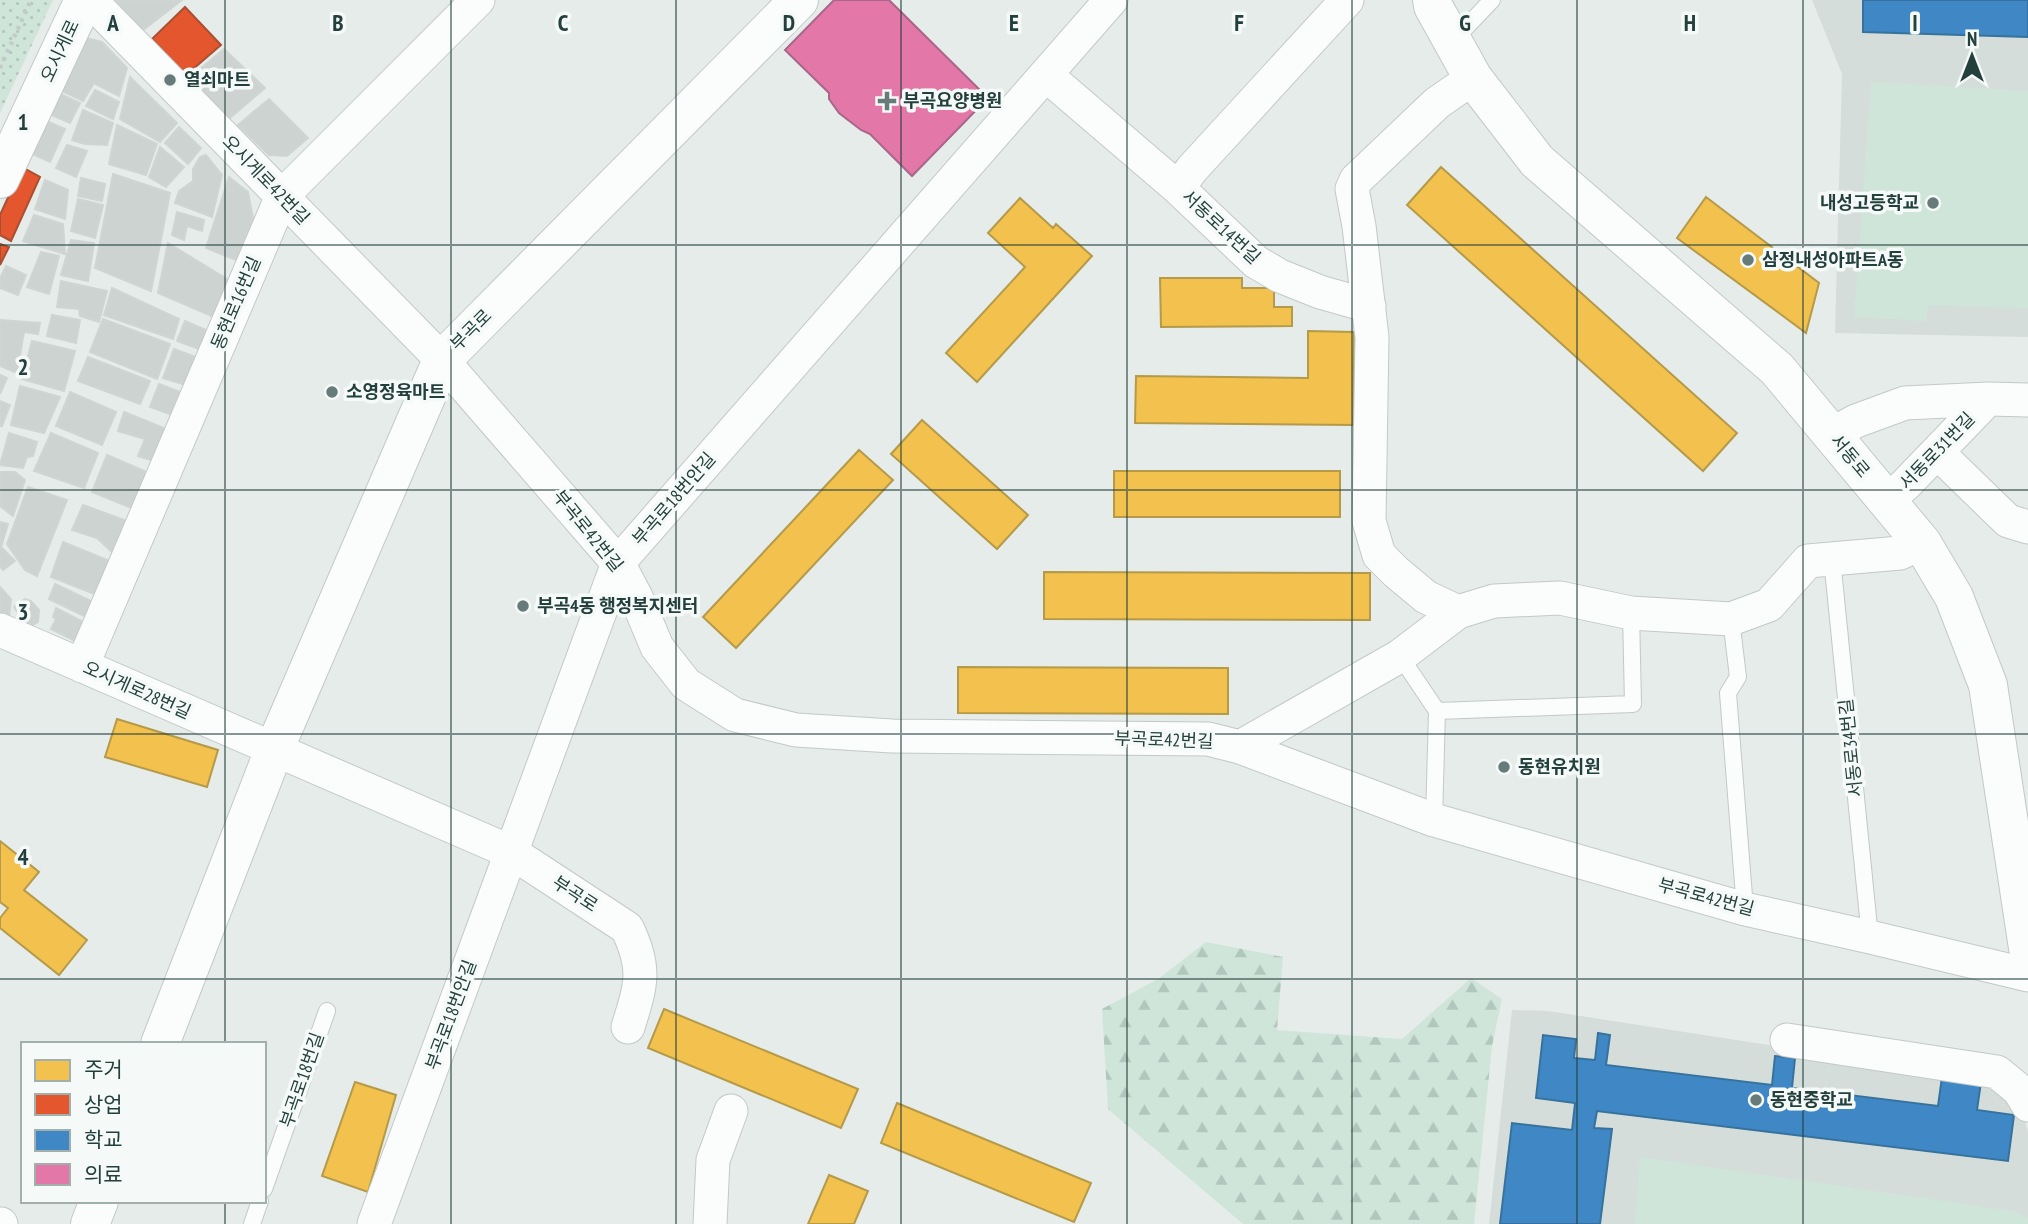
<svg xmlns="http://www.w3.org/2000/svg" width="2028" height="1224" font-family="'PT Sans Narrow','Noto Sans KR',sans-serif">
<style>
.built{fill:#d4ddda}
.grass{fill:#cfe5da}
.forest{fill:url(#forest-firs)}
.park{fill:url(#park-dots)}
.homes{fill:#f2c14e;stroke:#b49a49;stroke-width:2}
.shops{fill:#e4572e;stroke:#aa5032;stroke-width:2}
.schools{fill:#3f88c5;stroke:#37729c;stroke-width:2}
.health{fill:#e377a8;stroke:#a96688;stroke-width:2}
.building{fill:#cdd3d1;stroke:#cfd5d3;stroke-width:2}
.lines{fill:none;stroke-linecap:round;stroke-linejoin:round}
.lane-casing{stroke:#c3c9c7;stroke-width:18}
.street-casing{stroke:#c3c9c7;stroke-width:35}
.secondary-casing{stroke:#c2c9c7;stroke-width:40}
.path{stroke:#c2cbca;stroke-width:4.5;stroke-dasharray:3.5 5;stroke-linecap:butt}
.lane{stroke:#fbfcfc;stroke-width:16}
.street{stroke:#fbfcfc;stroke-width:33}
.secondary{stroke:#fbfcfc;stroke-width:38}
.grid{fill:none;stroke:#23403d;stroke-width:2;stroke-opacity:0.55}
.poi-dot{fill:#677c7a;stroke:#f5faf8;stroke-width:2.5}
.labels{text-anchor:middle;stroke-width:7;stroke-linejoin:round;paint-order:stroke}
.street-label{font-size:18px;fill:#23403d;stroke:#f5faf8}
.poi-label{font-size:18px;font-weight:bold;fill:#23403d;stroke:#f5faf8;text-anchor:start}
.grid-label{font-size:23px;text-anchor:middle;font-weight:bold;fill:#23403d;stroke:#f5faf8;stroke-width:7;stroke-linejoin:round;paint-order:stroke}
</style>
<defs>
<pattern id="forest-firs" width="22" height="20" patternUnits="userSpaceOnUse" patternTransform="scale(1.75)"><rect width="22" height="20" fill="#cfe5da"/><path d="M5 1l3.5 6h-7zM16 11l3.5 6h-7z" fill="#b1c6bc"/></pattern>
<pattern id="park-dots" width="8" height="8" patternUnits="userSpaceOnUse" patternTransform="scale(1.75)"><rect width="8" height="8" fill="#cfe5da"/><path d="M2 2h.1M6 6h.1" fill="none" stroke="#b1c6bc" stroke-width="1.8" stroke-linecap="round"/></pattern>
</defs>
<rect width="100%" height="100%" fill="#e6ecea"/>
<!-- built -->
<path class="built" d="M1812 0H2028V337L1835 333 1842 74Z
M1512 1010 1548 1011 1996 1080 2025 1120 2028 1132V1224H1489Z"/>
<!-- grass -->
<path class="grass" d="M1871 82 2028 91V308L1929 305 1926 321 1854 317Z
M1640 1157 2013 1211 2028 1218V1224H1635Z"/>
<!-- forest -->
<path class="forest" d="M1206 942 1283 957 1277 1030 1402 1039 1471 978 1502 999 1492 1046 1474 1224H1243L1108 1109 1102 1009 1158 979Z"/>
<!-- park -->
<path class="park" d="M0 0H53L0 113Z"/>
<!-- homes -->
<path class="homes" d="M1441 167 1737 433 1703 471 1407 205Z
M1706 197 1819 283 1806 333 1677 238Z
M1020 198 1053 228 1056 224 1092 256 977 382 946 353 1025 267 988 233Z
M1160 278H1242V288H1274V307H1292V326L1161 327Z
M1308 331 1354 332 1353 425 1135 423 1136 376 1308 378Z
M922 420 1028 515 997 549 891 454Z
M859 450 893 480 736 648 703 617Z
M1114 471H1340V517H1114Z
M1044 572 1370 573V620L1044 619Z
M958 667 1228 668V714L958 713Z
M117 719 218 750 207 787 105 757Z
M0 841 39 872 24 890 87 940 59 975 0 928V918L8 908 0 902Z
M664 1009 858 1089 841 1128 648 1048Z
M355 1082 396 1095 368 1192 322 1176Z
M897 1103 1091 1183 1074 1222 881 1143Z
M829 1175 868 1191 854 1224H808Z"/>
<!-- shops -->
<path class="shops" d="M185 7 221 45 186 75 152 39Z
M22 167 40 177 11 241 0 235V215Z
M0 244 9 247 0 265Z"/>
<!-- schools -->
<path class="schools" d="M1863 0H2028V37L1863 32Z
M1598 1033 1610 1035 1606 1065 1772 1085 1775 1056 1795 1058 1792 1088 1938 1106 1942 1077 1981 1082 1977 1110 2014 1115 2008 1161 1597 1111 1594 1128 1612 1129 1600 1224H1500L1512 1123 1572 1130 1575 1103 1536 1098 1543 1035 1576 1039 1574 1058 1595 1060Z"/>
<!-- health -->
<path class="health" d="M834 0H889L988 98 912 176 870 134 861 130 839 113 829 99V93L785 50Z"/>
<!-- building -->
<path class="building" d="M115 0H182L142 31Z
M86 38 102 42 127 68 119 96 94 83 83 101 60 90Z
M224 49 265 88 229 119 188 79Z
M130 77 177 123 160 142 120 119Z
M95 90 119 102 113 119 86 106Z
M58 93 80 103 70 123 47 113Z
M269 99 308 138 287 156 269 155 238 125Z
M83 110 113 123 107 145 85 144 72 140Z
M44 120 65 129 50 162 28 152Z
M117 125 157 144 146 175 109 164Z
M179 127 201 148 188 164 165 143Z
M67 145 87 151 76 177 56 168Z
M160 147 184 167 166 187 149 177Z
M206 155 222 175 212 217 175 203 179 191 193 181V169L200 157Z
M113 174 170 193 151 291 95 268Z
M229 177 248 192 253 218 236 260 206 248Z
M81 178 105 184 102 201 78 196Z
M45 180 68 190 65 219 35 209Z
M78 199 103 205 95 238 71 231Z
M177 212 204 220 202 231 187 226 184 240 172 235Z
M34 215 63 224 65 254 23 241Z
M71 240 94 243 88 281 61 275Z
M168 243 230 281 216 318 158 293Z
M41 252 59 256 49 294 27 287Z
M6 266 26 275 18 295 0 288V278Z
M61 281 107 291 99 322 80 316 79 309 57 307Z
M112 288 179 319 173 339 104 315Z
M52 315 80 320 76 343 47 336Z
M103 319 170 344 157 379 90 352Z
M0 320 40 323 38 334 24 332 17 373 0 366Z
M185 321 206 330 199 349 177 341Z
M32 341 75 351 64 391 22 379Z
M174 349 196 357 186 385 163 378Z
M88 357 150 381 140 404 78 381Z
M0 375 7 378 0 394Z
M159 384 183 393 175 416 150 407Z
M20 386 60 397 44 433 11 425Z
M70 392 116 412 102 445 56 426Z
M0 401 10 405 2 426H0Z
M124 412 169 430 158 462 138 456 145 439 118 431Z
M9 433 37 442 33 456 27 457 23 468 0 465Z
M51 433 98 453 84 488 34 471Z
M107 455 149 473 134 509 92 492Z
M1 472H15L25 480 13 516 0 506Z
M28 487 67 500 37 576 25 570 7 544Z
M83 505 127 521 112 552 97 538 72 530Z
M0 522 8 524 1 547 15 561 3 570 0 566Z
M63 542 112 562 97 595 51 577Z
M55 584 93 602 86 617 49 599Z
M0 587 11 599 9 617 0 613Z
M25 599 31 601 39 610 38 622 28 628 14 607Z
M56 608 83 622 75 641 51 629 56 619 53 617Z"/>
<g class="lines">
<defs>
<path id="lane" d="M1453 41 1492 0
M1832 559 1870 937
M1731 619 1738 677 1728 693 1745 909
M1400 656 1437 711 1434 820
M1437 711 1633 704 1631 613
M264 1189 327 1011
M252 1224 260 1201"/>
<path id="street" d="M90 0 442 360 618 563 636 597 657 647 686 684 735 715 796 730 892 736 1208 739 1240 747 1434 820 1745 909 1870 937 2028 975
M1046 75 1178 188 1256 262 1280 276 1320 292 1369 306
M1178 188 1192 169 1347 0
M1832 434 1856 421 1905 403 1988 399 2028 400
M1937 452 2008 521 2028 527
M1887 501 1906 484 1988 399
M1458 612 1426 597 1396 572 1379 555 1369 521 1372 337 1359 226 1352 189 1356 180 1437 103 1473 78
M0 630 511 852 627 928C647 969 641 985 628 1027
M82 666 282 196 478 0
M1240 747 1400 656 1458 612 1494 601 1560 598 1631 613 1731 619 1769 605 1808 561 1900 553 1922 543
M1787 1040 1997 1072 2019 1090 2028 1105
M0 1224H1
M374 1224 618 563 1111 0
M710 1224 713 1160 731 1111"/>
<path id="secondary" d="M1432 0 1433 6 1473 78 1537 161 1777 369 1922 543 1954 597 1988 685 2028 948
M0 179 84 0
M160 1044 274 750 442 360 799 0
M90 1224 99 1201"/>
</defs>
<!-- lane casing -->
<use href="#lane" class="lane-casing"/>
<!-- street casing -->
<use href="#street" class="street-casing"/>
<!-- secondary casing -->
<use href="#secondary" class="secondary-casing"/>
<!-- path -->
<path class="path" d="M0 68 31 0"/>
<!-- lane -->
<use href="#lane" class="lane"/>
<!-- street -->
<use href="#street" class="street"/>
<!-- secondary -->
<use href="#secondary" class="secondary"/>
</g>
<!-- grid -->
<path class="grid" d="M225 0V1044M451 0V1224M676 0V1224M901 0V1224M1127 0V1224M1352 0V1224M1577 0V1224M1803 0V1224M0 245H2028M0 490H2028M0 734H2028M0 979H2028M225 1201V1224"/>
<!-- markers -->
<g class="poi-dot">
<circle cx="170" cy="80" r="7"/>
<path d="M883.5 90.5h7v7h7v7h-7v7h-7v-7h-7v-7h7z"/>
<circle cx="1933" cy="203" r="7"/>
<circle cx="1748" cy="260" r="7"/>
<circle cx="332" cy="392" r="7"/>
<circle cx="523" cy="606" r="7"/>
<circle cx="1504" cy="767" r="7"/>
<circle cx="1756" cy="1100" r="7"/>
</g>
<g class="labels">
<!-- street labels -->
<g class="street-label">
<text transform="translate(60 51) rotate(-65)" y="6">오시게로</text>
<text transform="translate(266 180) rotate(46)" y="6">오시게로42번길</text>
<text transform="translate(1221 227) rotate(43)" y="6">서동로14번길</text>
<text transform="translate(236 303) rotate(-67)" y="6">동현로16번길</text>
<text transform="translate(471 330) rotate(-45)" y="6">부곡로</text>
<text transform="translate(1937 451) rotate(-46)" y="6">서동로31번길</text>
<text transform="translate(1850 456) rotate(50)" y="6">서동로</text>
<text transform="translate(674 499) rotate(-49)" y="6">부곡로18번안길</text>
<text transform="translate(588 531) rotate(51)" y="6">부곡로42번길</text>
<text transform="translate(137 690) rotate(24)" y="6">오시게로28번길</text>
<text transform="translate(1164 740) rotate(2)" y="6">부곡로42번길</text>
<text transform="translate(1851 748) rotate(-96)" y="6">서동로34번길</text>
<text transform="translate(575 894) rotate(33)" y="6">부곡로</text>
<text transform="translate(1706 897) rotate(15)" y="6">부곡로42번길</text>
<text transform="translate(451 1015) rotate(-70)" y="6">부곡로18번안길</text>
<text transform="translate(302 1080) rotate(-71)" y="6">부곡로18번길</text>
</g>
<!-- poi labels -->
<g class="poi-label">
<text x="184" y="86">열쇠마트</text>
<text x="903" y="107">부곡요양병원</text>
<text x="1919" y="209" text-anchor="end">내성고등학교</text>
<text x="1762" y="266">삼정내성아파트A동</text>
<text x="346" y="398">소영정육마트</text>
<text x="537" y="612">부곡4동 행정복지센터</text>
<text x="1518" y="773">동현유치원</text>
<text x="1770" y="1106">동현중학교</text>
</g>
</g>
<g class="grid-label">
<text x="113" y="31">A</text>
<text x="338" y="31">B</text>
<text x="563" y="31">C</text>
<text x="789" y="31">D</text>
<text x="1014" y="31">E</text>
<text x="1239" y="31">F</text>
<text x="1465" y="31">G</text>
<text x="1690" y="31">H</text>
<text x="1915" y="31">I</text>
<text x="23" y="130">1</text>
<text x="23" y="375">2</text>
<text x="23" y="620">3</text>
<text x="23" y="865">4</text>
</g>
<!-- legend -->
<rect x="21" y="1042" width="245" height="161" fill="#f5faf8" stroke="#a1b0ad" stroke-width="2"/>
<rect x="35" y="1060" width="35" height="21" fill="#f2c14e" stroke="#a1b0ad" stroke-width="2"/>
<text x="84" y="1077" font-size="21" fill="#23403d">주거</text>
<rect x="35" y="1094" width="35" height="21" fill="#e4572e" stroke="#a1b0ad" stroke-width="2"/>
<text x="84" y="1112" font-size="21" fill="#23403d">상업</text>
<rect x="35" y="1130" width="35" height="21" fill="#3f88c5" stroke="#a1b0ad" stroke-width="2"/>
<text x="84" y="1147" font-size="21" fill="#23403d">학교</text>
<rect x="35" y="1164" width="35" height="21" fill="#e377a8" stroke="#a1b0ad" stroke-width="2"/>
<text x="84" y="1182" font-size="21" fill="#23403d">의료</text>
<!-- north arrow -->
<g transform="translate(1972 56)" stroke="#f5faf8" stroke-width="5" paint-order="stroke">
<path d="M0-5L12 26L0 18L-12 26Z" fill="#23403d"/>
<text y="-10" font-size="19" font-weight="bold" text-anchor="middle" fill="#23403d">N</text>
</g>
</svg>
